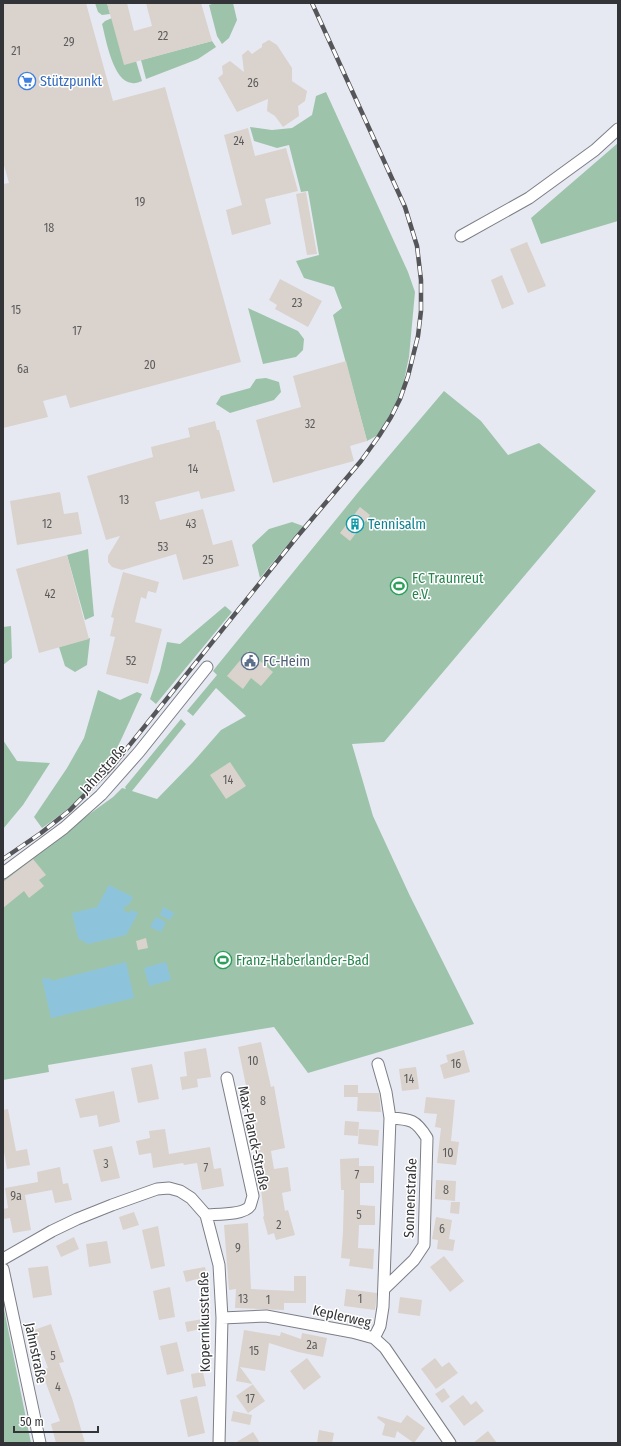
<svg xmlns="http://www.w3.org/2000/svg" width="621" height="1446" font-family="'Fira Sans Condensed',sans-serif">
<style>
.green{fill:#9dc4ab}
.water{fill:#8dc4db}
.building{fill:#dad2cc}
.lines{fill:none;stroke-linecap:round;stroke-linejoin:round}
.minor-casing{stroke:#7c7e86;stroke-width:13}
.minor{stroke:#fff;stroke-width:11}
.rail-casing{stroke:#55565a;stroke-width:4.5}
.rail{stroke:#fff;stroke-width:3;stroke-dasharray:9;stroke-linecap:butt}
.labels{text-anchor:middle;stroke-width:3;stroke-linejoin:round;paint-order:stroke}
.number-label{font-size:12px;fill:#5d5c5c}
.shop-label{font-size:14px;fill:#366cbe;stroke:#fff;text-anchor:start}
.culture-label{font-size:14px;fill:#0d838f;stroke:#fff;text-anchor:start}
.leisure-label{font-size:14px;fill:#27864d;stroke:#fff;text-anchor:start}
.service-label{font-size:14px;fill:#4e5e75;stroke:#fff;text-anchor:start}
.street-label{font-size:14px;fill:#333437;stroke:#fff}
</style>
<rect width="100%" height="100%" fill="#e7e9f2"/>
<!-- green -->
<path class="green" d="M95 3H107L110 14 102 15 98 12Z
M215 3H233L237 20 229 38 222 44 217 36 209 5Z
M112 18 136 61 142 81C139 82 135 84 132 83 113 82 106 39 102 24L105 21Z
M212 41 216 47 198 59 146 79 141 60Z
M326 92 408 272 415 292 409 357 401 395 378 435 367 441 333 315 342 308 334 287 304 278 296 261 319 255 308 191 301 192 289 145 277 148 254 141 250 127 272 130 292 128 312 115 316 96Z
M618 143V221L541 244 531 218Z
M248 308 298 331 304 339 303 350 296 357 263 364Z
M266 378 279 382 281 392 274 400 230 413 216 404 221 396 250 388 256 379Z
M444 391 481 421 508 455 539 443 596 491 384 742 352 744 373 816 410 896 474 1024 308 1073 274 1027 48 1065 49 1072 3 1080V880L59 836 113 797 122 788 126 789 125 787 181 719 186 724 132 791 157 799 193 762 221 730 246 716 216 688 193 716 187 711 217 675 213 671 216 667 360 490Z
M292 522 303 526 260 578 252 545 269 529Z
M88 549 94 616 85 620 67 555Z
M225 606 232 612 156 704 150 699 160 671 167 642 180 644Z
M11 626 12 658 3 665V627Z
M90 638 87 665 75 672 65 666 59 647Z
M98 690 120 700 137 692 142 694C128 723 117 754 98 779 82 799 62 814 42 828L34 817 67 768 84 738Z
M3 740 17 761 50 763 23 805 3 829Z
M3 1304 31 1443H3Z"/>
<!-- water -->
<path class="water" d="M109 885 133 897 128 906 126 905 123 910 129 913 131 910 138 913 126 935 88 944 78 938 72 913 97 907Z
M163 907 174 913 170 920 160 915Z
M156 917 166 922 161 932 150 927Z
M126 962 134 998 51 1018 42 979 50 978 51 981Z
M166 962 171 980 149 986 144 968Z"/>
<!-- building -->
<path class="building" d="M3 3H86L113 101 165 87 241 362 70 408 66 395 43 401 48 417 3 428V184L9 183 3 162Z
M107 3H127L134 31 152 26 146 3H201L212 41 124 65Z
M269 40 277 45 292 68V81L307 91 305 101 298 106 299 116 283 127 275 116 267 111 268 99 237 112 218 78 223 74 222 66 230 61 244 72 242 55 248 50 252 54 262 47V44Z
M248 128 255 156 286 148 298 191 265 199 271 224 232 235 226 210 242 205 224 135Z
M306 192 317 254 307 255 296 194Z
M527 242 546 286 528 293 510 249Z
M502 275 514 304 502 309 491 280Z
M280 279 322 301 308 327 275 309 277 305 269 300Z
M346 361 367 441 350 446 354 461 273 483 256 420 301 407 293 376Z
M215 421 217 430H219L235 491 201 499 199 491 155 502 160 520 203 509 213 545 232 540 239 566 183 580 176 554 122 570 112 567 108 562V556L120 536 106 540 87 476 153 457 151 447 190 437 188 428Z
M60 492 64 514 78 512 82 534 17 545 10 501Z
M360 507 370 515 350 541 340 533Z
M67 555 89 639 39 653 16 569Z
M123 572 159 582 156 593 148 591 146 599 141 597 135 622 162 629 148 684 106 674 115 637 110 636 114 618 111 617Z
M248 651 273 672 261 686 251 678 243 689 227 676Z
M230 762 246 786 226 799 210 775Z
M33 859 46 875 39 880 44 886 29 898 24 891 3 908V882Z
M146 938 148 948 138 950 136 941Z
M261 1042 271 1087 274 1086 285 1148 271 1151 274 1169 288 1167 291 1191 282 1193 285 1211 288 1210 295 1235 276 1240 274 1233 268 1235 263 1217 264 1216 259 1171 260 1170 253 1129H255L238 1047Z
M206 1048 211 1077 197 1079 198 1087 182 1090 180 1077 187 1076 184 1052Z
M464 1050 470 1072 444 1079 440 1065 448 1062 446 1055Z
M152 1064 159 1099 138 1103 131 1068Z
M416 1067 419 1089 402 1091 399 1069Z
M344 1085H358V1097H344Z
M114 1091 120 1122 99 1127 97 1115 80 1118 75 1099Z
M358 1093H379L381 1112 357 1111Z
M426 1097 455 1100 451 1141 459 1142 456 1165 437 1163 441 1128 435 1127 437 1114 424 1113Z
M8 1109 16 1151 27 1149 30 1165 7 1169 3 1146V1110Z
M345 1121 359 1122 358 1136 344 1135Z
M165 1129 169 1154 210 1147 214 1169 221 1168 224 1186 202 1190 197 1163 184 1165 183 1163 153 1168 151 1153 139 1155 136 1141 150 1138 149 1131Z
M359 1129 379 1130 378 1146 358 1144Z
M112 1146 120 1178 101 1182 93 1150Z
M359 1158V1166H374V1183H360V1205L375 1206V1225H359L358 1248 374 1249 373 1269 349 1266 350 1259 341 1258 343 1232 344 1190H341L340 1159Z
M60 1167 63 1184 68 1183 72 1200 55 1203 52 1190 25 1195 31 1230 13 1233 10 1218 3 1219V1209L8 1208 5 1188 38 1182 37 1172Z
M436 1180 456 1181 455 1201 435 1199Z
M451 1202H460L459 1214 450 1213Z
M134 1212 139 1225 123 1230 119 1217Z
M436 1217 452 1220 449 1239 455 1240 453 1251 437 1249 438 1240 432 1239Z
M248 1223 251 1289 294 1291V1276H306V1303H284V1310L235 1308 236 1289 229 1290 224 1225Z
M158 1226 165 1266 151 1269 142 1230Z
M74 1237 79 1249 61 1257 56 1246Z
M107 1241 111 1263 89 1267 86 1244Z
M444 1256 464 1281 450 1292 430 1267Z
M48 1266 52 1295 33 1298 28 1268Z
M205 1267 209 1283 198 1285 197 1279 186 1282 183 1271Z
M170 1287 175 1317 159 1320 153 1291Z
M346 1289 377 1293 375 1310 344 1306Z
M400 1297 422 1300 420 1316 398 1313Z
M203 1319 205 1328 187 1332 185 1322Z
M51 1324 64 1362 59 1363 72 1398 85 1443H56L51 1424 60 1421 41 1370 48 1368 34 1330Z
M244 1330 280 1336 281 1332 301 1339 302 1333 327 1338 323 1357 298 1352 269 1343 265 1371 240 1367 265 1401 248 1413 236 1396 253 1384 236 1381Z
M177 1342 184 1371 167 1375 160 1346Z
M307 1358 321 1377 304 1390 290 1371Z
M435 1358 442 1367 449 1362 458 1373 436 1389 421 1369Z
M203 1372 206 1386 193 1388 191 1374Z
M444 1388 450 1397 442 1403 435 1394Z
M463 1395 471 1405 476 1401 484 1411 464 1426 449 1406Z
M197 1396 205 1433 188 1437 180 1400Z
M233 1411 252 1415 250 1425 231 1421Z
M407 1415 425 1428 414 1443 397 1431 395 1438 382 1435 385 1424 377 1418 378 1416 401 1423Z
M319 1430 334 1433 332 1443H317Z
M488 1431 497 1443H473Z
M253 1432 260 1443H235Z"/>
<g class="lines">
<defs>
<path id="minor" d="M461 236 529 198 595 150 618 129
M3 873 64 828 101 795 139 752 207 667
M206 1215C217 1214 244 1215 250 1206 251 1203 252 1199 253 1196L227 1078
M3 1259 52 1231 77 1219 112 1205 157 1189 169 1188 180 1191 191 1198 206 1215 219 1265 222 1318 219 1443
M3 1269 40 1443
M384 1289 414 1260 424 1245 427 1138C416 1120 411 1119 390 1118
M222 1318 266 1316 352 1332 374 1338 385 1348 450 1443
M374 1338 380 1326 383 1307 390 1118 386 1092 378 1064"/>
</defs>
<!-- minor casing -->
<use href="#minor" class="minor-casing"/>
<!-- minor -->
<use href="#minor" class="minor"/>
<defs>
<path id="rail" d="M3 859 41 833 70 810 112 767 296 538 361 461 379 436 391 417 400 399 408 376 418 336 421 311V280L417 246 405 207 312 3"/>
</defs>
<!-- rail casing -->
<use href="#rail" class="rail-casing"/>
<!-- rail -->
<use href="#rail" class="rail"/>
</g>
<!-- icons -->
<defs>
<symbol id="supermarket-ring" viewBox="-11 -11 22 22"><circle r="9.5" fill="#fff" stroke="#3f7fe0" stroke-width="1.5"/><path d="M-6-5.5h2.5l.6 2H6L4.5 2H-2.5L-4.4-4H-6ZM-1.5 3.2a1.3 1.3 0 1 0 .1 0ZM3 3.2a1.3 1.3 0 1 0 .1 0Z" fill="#3f7fe0"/></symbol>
<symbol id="building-ring" viewBox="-11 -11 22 22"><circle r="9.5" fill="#fff" stroke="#0f9aa8" stroke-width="1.5"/><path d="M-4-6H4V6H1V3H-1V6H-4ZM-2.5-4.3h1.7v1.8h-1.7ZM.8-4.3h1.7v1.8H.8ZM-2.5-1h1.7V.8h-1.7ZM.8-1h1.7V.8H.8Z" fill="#0f9aa8"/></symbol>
<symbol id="stadium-ring" viewBox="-11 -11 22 22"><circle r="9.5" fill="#fff" stroke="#2e9e5b" stroke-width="1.5"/><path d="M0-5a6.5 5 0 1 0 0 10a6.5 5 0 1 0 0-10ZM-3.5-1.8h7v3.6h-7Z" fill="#2e9e5b"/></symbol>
<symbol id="civic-ring" viewBox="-11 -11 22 22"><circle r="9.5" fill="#fff" stroke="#5c6f8a" stroke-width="1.5"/><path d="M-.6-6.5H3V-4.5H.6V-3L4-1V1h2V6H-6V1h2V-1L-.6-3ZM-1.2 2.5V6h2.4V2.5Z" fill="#5c6f8a"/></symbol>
</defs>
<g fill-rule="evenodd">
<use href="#supermarket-ring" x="17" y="71" width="20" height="20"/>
<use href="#building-ring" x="345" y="514" width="20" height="20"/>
<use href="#stadium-ring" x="389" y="576" width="20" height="20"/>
<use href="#civic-ring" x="240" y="651" width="20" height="20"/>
<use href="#stadium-ring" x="213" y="950" width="20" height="20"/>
</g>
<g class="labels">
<!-- number labels -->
<g class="number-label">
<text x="163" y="40">22</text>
<text x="69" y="46">29</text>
<text x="16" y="55">21</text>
<text x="253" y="87">26</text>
<text x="239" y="145">24</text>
<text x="140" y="206">19</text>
<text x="49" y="232">18</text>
<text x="297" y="307">23</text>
<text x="16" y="314">15</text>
<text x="77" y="335">17</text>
<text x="150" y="369">20</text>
<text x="23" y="373">6a</text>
<text x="310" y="428">32</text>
<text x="193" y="473">14</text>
<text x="124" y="504">13</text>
<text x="47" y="528">12</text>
<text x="191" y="528">43</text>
<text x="163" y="551">53</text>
<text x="208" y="564">25</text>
<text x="50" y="598">42</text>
<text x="131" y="665">52</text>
<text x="228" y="784">14</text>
<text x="253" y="1065">10</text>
<text x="456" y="1068">16</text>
<text x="409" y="1083">14</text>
<text x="263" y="1105">8</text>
<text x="448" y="1157">10</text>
<text x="106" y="1168">3</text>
<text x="206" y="1172">7</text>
<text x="357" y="1179">7</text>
<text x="446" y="1194">8</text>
<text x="16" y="1200">9a</text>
<text x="359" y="1219">5</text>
<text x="279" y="1229">2</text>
<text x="442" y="1233">6</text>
<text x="238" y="1252">9</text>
<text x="243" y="1303">13</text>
<text x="360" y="1303">1</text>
<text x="268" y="1304">1</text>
<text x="312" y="1349">2a</text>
<text x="254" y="1355">15</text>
<text x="53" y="1360">5</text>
<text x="58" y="1391">4</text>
<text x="250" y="1403">17</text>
</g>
<!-- shop labels -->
<g class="shop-label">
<text x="40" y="86">Stützpunkt</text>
</g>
<!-- culture labels -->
<g class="culture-label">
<text x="368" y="529">Tennisalm</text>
</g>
<!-- leisure labels -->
<g class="leisure-label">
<text x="412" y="583">FC Traunreut<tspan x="412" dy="16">e.V.</tspan></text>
<text x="236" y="965">Franz-Haberlander-Bad</text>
</g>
<!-- service labels -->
<g class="service-label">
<text x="263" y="666">FC-Heim</text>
</g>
<!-- street labels -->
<g class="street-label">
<text transform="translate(103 769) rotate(-48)" y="5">Jahnstraße</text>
<text transform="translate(254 1138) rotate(78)" y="5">Max-Planck-Straße</text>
<text transform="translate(410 1198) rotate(-88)" y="5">Sonnenstraße</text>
<text transform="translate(342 1316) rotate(13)" y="5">Keplerweg</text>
<text transform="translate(204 1322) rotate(-91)" y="5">Kopernikusstraße</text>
<text transform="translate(36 1353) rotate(78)" y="5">Jahnstraße</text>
</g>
</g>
<!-- border -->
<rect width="621" height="1446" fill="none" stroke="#333437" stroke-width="8"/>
<!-- scale -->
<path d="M14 1426v6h84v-6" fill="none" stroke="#333437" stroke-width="2"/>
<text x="20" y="1426" font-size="12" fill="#333437" stroke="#ffffff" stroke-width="3" paint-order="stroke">50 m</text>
</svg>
